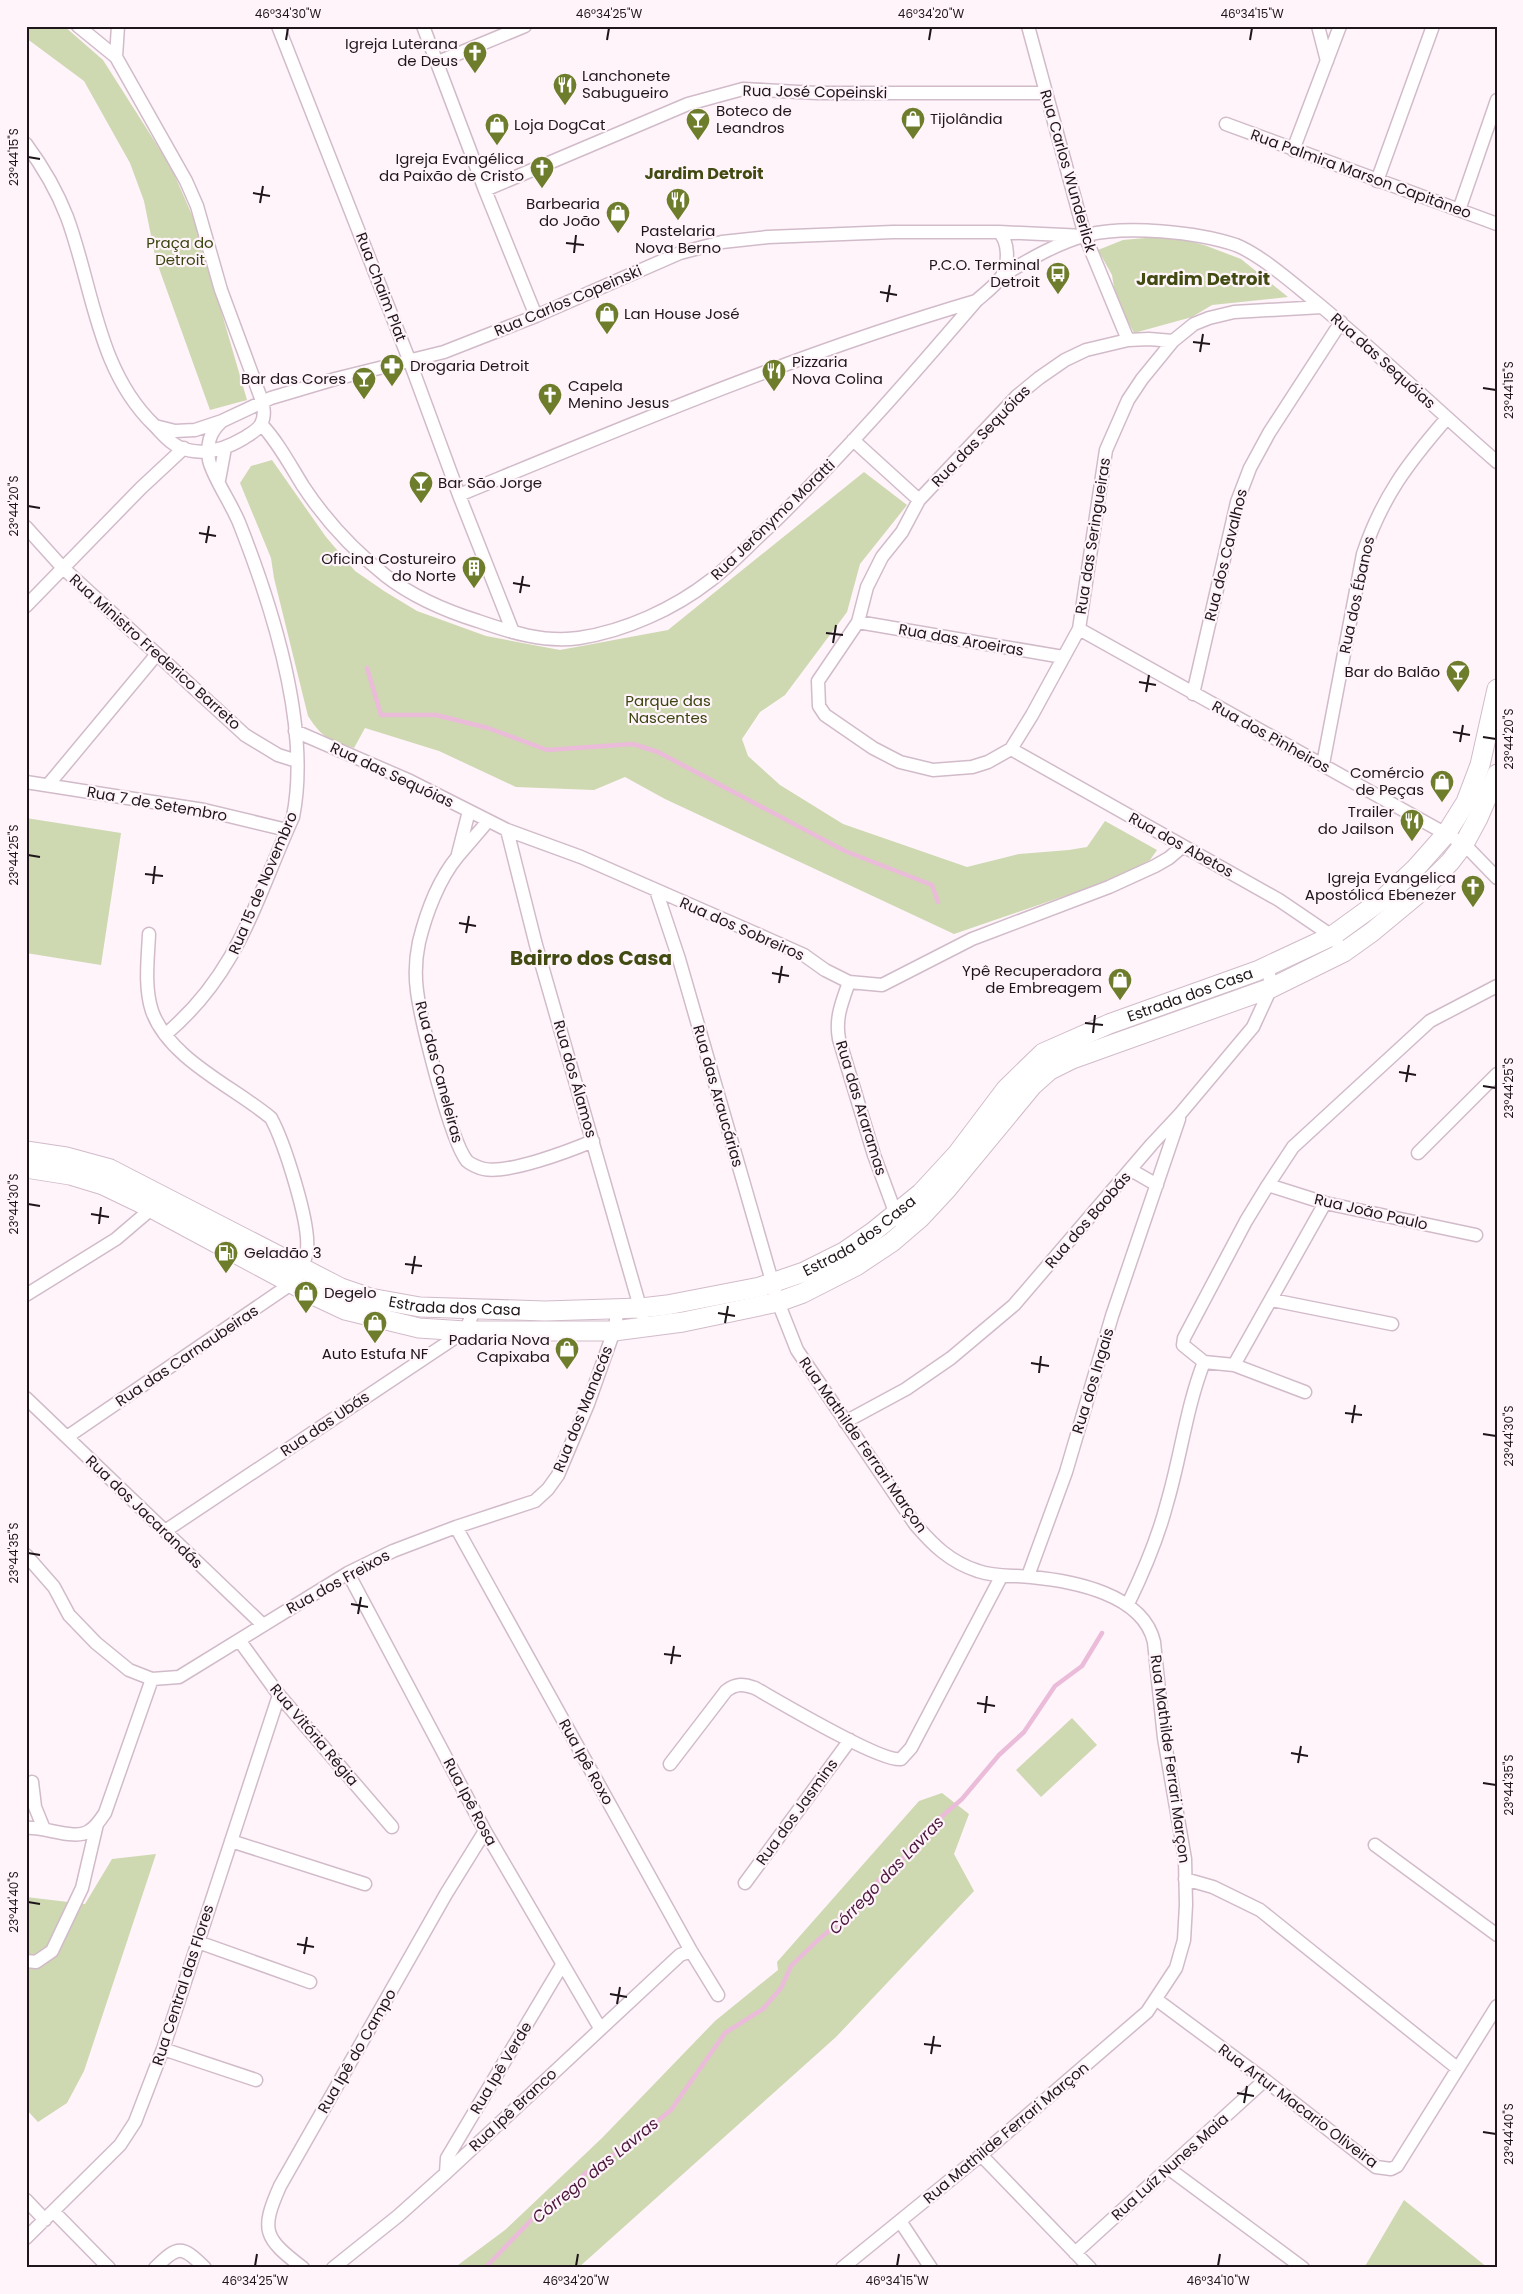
<svg xmlns="http://www.w3.org/2000/svg" width="1523" height="2294" font-family="Poppins,sans-serif">
<style>
.green{fill:#ced8b1}
.lines{fill:none;stroke-linecap:round;stroke-linejoin:round}
.stream{stroke:#ebbcd9;stroke-width:4.5}
.street-casing{stroke:#d2bbc9;stroke-width:15}
.primary-casing{stroke:#d2bbc9;stroke-width:21}
.street{stroke:#fff;stroke-width:12}
.primary{stroke:#fff;stroke-width:19}
.ticks{fill:none;stroke:#1f161b;stroke-width:2}
.labels{text-anchor:middle;stroke-width:4.5;stroke-linejoin:round;paint-order:stroke}
.poi-label{font-size:15px;fill:#1f161b;stroke:#fef4fa;text-anchor:end}
.street-label{font-size:15px;fill:#1f161b;stroke:#fef4fa}
.park-label{font-size:15px;fill:#3a440e;stroke:#fef4fa}
.neighbourhood-label{font-size:16px;font-weight:bold;fill:#404a11;stroke:#fef4fa}
.water-label{font-size:16px;font-style:italic;fill:#4b163b;stroke:#fef4fa}
.quarter-label{font-size:18px;font-weight:bold;fill:#404a11;stroke:#fef4fa}
.district-label{font-size:20px;font-weight:bold;fill:#404a11;stroke:#fef4fa}
.neatline{fill:none;stroke:#1f161b;stroke-width:2}
.ticks-label{font-size:12px;text-anchor:middle;fill:#1f161b}
</style>
<rect width="100%" height="100%" fill="#fef4fa"/>
<!-- green -->
<path class="green" d="M26 26H64L103 60 171 167 196 224 247 400 210 410 156 260 144 201 130 163 84 81 26 38Z
M1168 236 1204 245 1241 259 1288 297 1212 305 1192 317 1134 333 1116 299 1112 275 1098 250 1123 240Z
M272 460 326 537 355 571 384 591 417 611 486 636 560 650 668 630 864 472 907 505 860 564 847 612 785 695 760 712 742 739 748 756 780 785 843 824 967 867 1019 854 1069 850 1087 847 1105 821 1157 850 1150 860 1114 879 954 934 665 799 625 777 594 790 516 787 439 751 365 728 354 748C329 740 323 739 308 716L274 578 271 558 240 483 251 466Z
M26 818 121 833 101 965 26 953Z
M1072 1718 1097 1745 1041 1797 1016 1770Z
M942 1793 969 1814 954 1854 974 1891 836 2037 578 2268H454L505 2230 602 2138 715 2021 778 1970 777 1962 919 1801Z
M156 1854 84 2071 67 2103 38 2122 26 2109V1897L85 1904 112 1859Z
M1404 2200 1488 2268H1364Z"/>
<g class="lines">
<!-- stream -->
<path class="stream" d="M367 668 381 715H436L488 728 547 750 633 744 658 752 845 851 932 885 938 902
M485 2268 537 2214 586 2173 635 2140 671 2110 725 2033 763 2009 781 1988 791 1966 819 1939 856 1909 878 1881 905 1856 932 1825 962 1799 999 1755 1024 1732 1055 1686 1082 1666 1102 1633"/>
<defs>
<path id="street" d="M78 26 116 57
M278 26 410 362 459 495 513 632
M423 26 485 190 536 316
M1028 26 1085 236 1128 340
M1318 26 1327 61
M438 62 525 26
M1226 124 1497 224
M26 144C43 167 57 191 67 217 93 287 97 370 154 425 162 433 168 442 179 447 202 457 224 450 244 438 250 434 258 430 261 424 265 417 264 408 262 401L221 290 197 206 186 181 116 57 118 26
M1293 150 1340 26
M1377 181 1433 26
M485 190 688 104 743 89 817 93H1045
M1459 210 1497 100
M1002 276C1028 260 1057 243 1087 235 1126 225 1197 232 1236 245 1261 255 1295 285 1316 302 1378 353 1436 409 1497 462
M1173 341 1149 339 1128 340 1086 350 1065 360 1039 378 1017 396 919 500 902 532 882 557 867 587 858 622 818 681 819 706 825 715 873 748 900 762 933 770 972 767 988 762 1011 749 1032 715 1079 629 1106 450 1128 400 1142 379 1173 341 1194 324 1209 318 1234 312 1322 307
M261 424C278 442 290 465 303 486 326 521 353 550 386 576 412 596 446 611 478 621 510 632 544 643 579 638 625 631 674 609 711 580 732 564 750 544 770 526 843 455 910 378 976 301 984 294 996 285 1002 276 1009 263 1009 242 999 232
M155 426 175 431 195 430 222 421 271 398 335 379 444 352 536 316 680 253 722 242 768 237 893 232H999L1085 236
M853 440 919 500
M219 480 225 448
M459 495C629 425 799 353 976 301
M26 527 62 567 245 735 278 755 297 761
M26 606 141 488 184 448
M858 622 1063 657
M1079 629 1464 844 1497 878
M1193 694 1237 502 1250 468 1269 433 1341 322
M295 731 410 781 507 830 581 857 766 938 804 955 825 970 849 982 882 985 972 939 1109 887 1155 866 1169 858 1183 846
M1011 749 1279 900 1332 936 1344 952
M1323 764 1363 554C1382 497 1408 463 1447 418
M26 782 204 810 287 830
M48 785 157 654
M488 821C478 833 468 844 458 856 439 879 426 913 419 942 416 956 415 976 417 991 421 1021 450 1140 467 1161 470 1164 479 1168 484 1169 509 1174 569 1151 593 1141
M507 830 536 945 642 1314
M458 854 469 811
M656 890 679 959 778 1302 797 1350 915 1524C933 1545 950 1562 978 1571 995 1577 1012 1575 1031 1577 1073 1581 1143 1594 1154 1642L1164 1738 1185 1859 1186 1905 1184 1940 1176 1968 1147 2012 981 2155 842 2268
M849 982C842 1002 835 1018 839 1039L874 1155 898 1220
M166 1034C239 972 255 901 293 817 311 727 273 609 240 525 233 506 212 476 209 460 207 444 209 433 221 422
M1418 1153 1497 1074
M1131 1170 1157 1185
M1268 1185 1325 1203 1476 1235
M26 1295 116 1239 157 1204
M1272 1300 1392 1324
M1234 1365 1325 1203
M1305 1392 1234 1365 1204 1362 1183 1345 1184 1338 1246 1221 1268 1185 1293 1147 1430 1021 1497 986
M26 1398 263 1625
M845 1422 906 1389 951 1358 1014 1305 1152 1144 1180 1114 1253 1027 1271 988 1268 966
M67 1437 291 1284C298 1273 306 1262 307 1249 310 1222 284 1142 271 1118 234 1087 169 1059 152 1011 144 987 148 958 149 934
M456 1527 691 1951 718 1995
M165 1531 465 1331 475 1309
M26 1555 54 1587 69 1615 96 1643 129 1670 152 1679 179 1677 348 1573 393 1551 456 1527 535 1501 548 1489 558 1475 588 1404 614 1331 618 1309
M348 1573 485 1831 600 2028
M1028 1576 1066 1472 1112 1316 1179 1119
M1128 1604C1144 1571 1158 1538 1167 1503 1181 1456 1186 1408 1204 1362
M239 1640 279 1695 392 1827
M670 1764 726 1691C736 1683 744 1684 755 1688 778 1701 882 1763 901 1759L911 1748 1001 1577
M32 1782 35 1807 44 1829
M26 1828C44 1826 75 1841 89 1831 96 1827 101 1819 105 1813L152 1679
M231 1841 365 1884
M1375 1845 1497 1935
M1185 1879 1213 1887 1260 1910 1457 2068
M745 1883 850 1740
M198 1942 310 1982
M26 1961 36 1962 52 1951 82 1888 97 1824
M1157 2000 1265 2080 1376 2167 1391 2169 1397 2166 1497 2006
M163 2049 256 2080
M981 2155 1090 2268
M1168 2168 1303 2268
M446 2173 447 2158 562 1965
M26 2200 45 2220
M54 2212 109 2268
M900 2221 931 2268
M26 2238 120 2145 135 2122 163 2049 279 1695
M1075 2253 1265 2080
M155 2268C178 2245 182 2245 205 2268
M303 2268C264 2238 260 2231 280 2186L446 1894 485 1831
M333 2268 398 2216 446 2173 680 1955 691 1951"/>
<g id="primary">
<path id="s1" d="M26 1151 66 1157 110 1169 341 1288 370 1298 420 1307 545 1311 641 1308 667 1305 760 1287 804 1272 844 1252 873 1232 921 1193 957 1154 1006 1089 1043 1053 1109 1024 1257 971 1332 936 1383 899 1415 869 1446 834 1466 802 1480 765 1497 689"/>
<path d="M26 1168 70 1175 103 1185 153 1209 313 1295 345 1310 419 1328 465 1331H614L683 1322 778 1302 803 1293 856 1266 892 1242 920 1218 947 1189 1032 1086 1050 1070 1072 1059 1111 1045 1271 988 1344 952 1372 932 1419 893 1450 862 1464 844 1478 818 1497 774"/>
</g>
</defs>
<!-- street casing -->
<use href="#street" class="street-casing"/>
<!-- primary casing -->
<use href="#primary" class="primary-casing"/>
<!-- street -->
<use href="#street" class="street"/>
<!-- primary -->
<use href="#primary" class="primary"/>
</g>
<!-- ticks -->
<path class="ticks" d="M286 40 288 28M607 40 609 28M929 40 931 28M1250 40 1252 28M28 157 40 159M253 193 270 196M260 203 263 186M566 243 584 245M574 253 576 235M880 292 897 295M887 302 890 285M1193 342 1210 344M1200 352 1203 334M1483 388 1496 390M28 506 40 508M199 533 216 536M206 543 209 526M513 583 530 586M520 593 523 576M826 633 843 635M833 643 836 625M1139 682 1156 685M1146 692 1149 675M1453 732 1470 735M1483 737 1496 739M1460 742 1463 725M28 855 40 857M145 874 163 876M153 884 155 866M459 923 476 926M466 933 469 916M772 973 789 976M779 983 782 966M1085 1023 1103 1025M1093 1033 1095 1015M1399 1072 1416 1075M1406 1082 1409 1065M1483 1086 1496 1088M28 1204 40 1206M91 1214 109 1217M99 1224 101 1207M405 1264 422 1266M412 1274 415 1256M718 1313 735 1316M725 1323 728 1306M1031 1363 1049 1366M1039 1373 1041 1356M1345 1413 1362 1415M1352 1423 1355 1405M1483 1434 1496 1436M28 1553 40 1555M351 1604 368 1607M358 1614 361 1597M664 1654 681 1656M671 1664 674 1646M977 1703 995 1706M985 1713 987 1696M1291 1753 1308 1756M1298 1763 1301 1746M1483 1783 1496 1785M28 1902 40 1904M297 1944 314 1947M304 1954 307 1937M610 1994 627 1997M617 2004 620 1987M924 2044 941 2046M931 2054 934 2036M1237 2093 1254 2096M1244 2103 1247 2086M1483 2132 1496 2134M255 2266 257 2254M576 2266 578 2254M897 2266 899 2254M1218 2266 1220 2254"/>
<!-- icons -->
<defs>
<symbol id="church-pin" viewBox="-11 -11 22 30"><path d="M0 17L-7.5 6A9.5 9.5 0 1 1 7.5 6Z" fill="#6d7d2b" stroke="#fef4fa"/><path d="M-1.2-6h2.4v3.5h3.3v2.4h-3.3V6h-2.4V-.1h-3.3v-2.4h3.3Z" fill="#fff"/></symbol>
<symbol id="restaurant-pin" viewBox="-11 -11 22 30"><path d="M0 17L-7.5 6A9.5 9.5 0 1 1 7.5 6Z" fill="#6d7d2b" stroke="#fef4fa"/><path d="M-5-6h1v4h1v-4h1v4h1v-4h1v5L-1.5 .5V6h-2V.5L-5-1ZM5-6V6H3V1.5H1.5Q1.5-4 5-6Z" fill="#fff"/></symbol>
<symbol id="shop-pin" viewBox="-11 -11 22 30"><path d="M0 17L-7.5 6A9.5 9.5 0 1 1 7.5 6Z" fill="#6d7d2b" stroke="#fef4fa"/><path d="M-5-2.5h2.3a2.7 3.5 0 0 1 5.4 0H5L5.5 6h-11ZM-1.5-2.5h3a1.5 2.3 0 0 0-3 0Z" fill="#fff"/></symbol>
<symbol id="bar-pin" viewBox="-11 -11 22 30"><path d="M0 17L-7.5 6A9.5 9.5 0 1 1 7.5 6Z" fill="#6d7d2b" stroke="#fef4fa"/><path d="M-6-5H6L.8 .8V4.5H3.5V6h-7V4.5H-.8V.8Z" fill="#fff"/></symbol>
<symbol id="bus-pin" viewBox="-11 -11 22 30"><path d="M0 17L-7.5 6A9.5 9.5 0 1 1 7.5 6Z" fill="#6d7d2b" stroke="#fef4fa"/><path d="M-5-6H5V4H4V6H2V4H-2V6H-4V4H-5ZM-3.5-4V0h7V-4ZM-3.5 1.2v1.5H-2V1.2ZM2 1.2v1.5H3.5V1.2Z" fill="#fff"/></symbol>
<symbol id="pharmacy-pin" viewBox="-11 -11 22 30"><path d="M0 17L-7.5 6A9.5 9.5 0 1 1 7.5 6Z" fill="#6d7d2b" stroke="#fef4fa"/><path d="M-2-6h4v4h4v4h-4v4h-4v-4h-4v-4h4Z" fill="#fff"/></symbol>
<symbol id="building-pin" viewBox="-11 -11 22 30"><path d="M0 17L-7.5 6A9.5 9.5 0 1 1 7.5 6Z" fill="#6d7d2b" stroke="#fef4fa"/><path d="M-4-6H4V6H1V3H-1V6H-4ZM-2.5-4.3h1.7v1.8h-1.7ZM.8-4.3h1.7v1.8H.8ZM-2.5-1h1.7V.8h-1.7ZM.8-1h1.7V.8H.8Z" fill="#fff"/></symbol>
<symbol id="fuel-pin" viewBox="-11 -11 22 30"><path d="M0 17L-7.5 6A9.5 9.5 0 1 1 7.5 6Z" fill="#6d7d2b" stroke="#fef4fa"/><path d="M-5.5-6h7V0h2V4h1.3V-2.5L3-4.5l.8-.8L6-3V5H2.5V1h-1V6h-7ZM-4.2-4.7v3.2H.2V-4.7Z" fill="#fff"/></symbol>
</defs>
<g fill-rule="evenodd">
<use href="#church-pin" x="461" y="39" width="28" height="38"/>
<use href="#restaurant-pin" x="551" y="71" width="28" height="38"/>
<use href="#shop-pin" x="899" y="105" width="28" height="38"/>
<use href="#bar-pin" x="684" y="106" width="28" height="38"/>
<use href="#shop-pin" x="483" y="111" width="28" height="38"/>
<use href="#church-pin" x="528" y="154" width="28" height="38"/>
<use href="#restaurant-pin" x="664" y="186" width="28" height="38"/>
<use href="#shop-pin" x="604" y="199" width="28" height="38"/>
<use href="#bus-pin" x="1044" y="260" width="28" height="38"/>
<use href="#shop-pin" x="593" y="300" width="28" height="38"/>
<use href="#pharmacy-pin" x="378" y="352" width="28" height="38"/>
<use href="#restaurant-pin" x="760" y="357" width="28" height="38"/>
<use href="#bar-pin" x="350" y="365" width="28" height="38"/>
<use href="#church-pin" x="536" y="381" width="28" height="38"/>
<use href="#bar-pin" x="407" y="469" width="28" height="38"/>
<use href="#building-pin" x="460" y="554" width="28" height="38"/>
<use href="#bar-pin" x="1444" y="658" width="28" height="38"/>
<use href="#shop-pin" x="1428" y="768" width="28" height="38"/>
<use href="#restaurant-pin" x="1398" y="807" width="28" height="38"/>
<use href="#church-pin" x="1459" y="873" width="28" height="38"/>
<use href="#shop-pin" x="1106" y="966" width="28" height="38"/>
<use href="#fuel-pin" x="212" y="1239" width="28" height="38"/>
<use href="#shop-pin" x="292" y="1279" width="28" height="38"/>
<use href="#shop-pin" x="361" y="1309" width="28" height="38"/>
<use href="#shop-pin" x="553" y="1335" width="28" height="38"/>
</g>
<g class="labels">
<!-- poi labels -->
<g class="poi-label">
<text x="458" y="49">Igreja Luterana<tspan x="458" dy="17">de Deus</tspan></text>
<text x="582" y="81" text-anchor="start">Lanchonete<tspan x="582" dy="17">Sabugueiro</tspan></text>
<text x="716" y="116" text-anchor="start">Boteco de<tspan x="716" dy="17">Leandros</tspan></text>
<text x="930" y="124" text-anchor="start">Tijolândia</text>
<text x="514" y="130" text-anchor="start">Loja DogCat</text>
<text x="524" y="164">Igreja Evangélica<tspan x="524" dy="17">da Paixão de Cristo</tspan></text>
<text x="600" y="209">Barbearia<tspan x="600" dy="17">do João</tspan></text>
<text x="678" y="236" text-anchor="middle">Pastelaria<tspan x="678" dy="17">Nova Berno</tspan></text>
<text x="1040" y="270">P.C.O. Terminal<tspan x="1040" dy="17">Detroit</tspan></text>
<text x="624" y="319" text-anchor="start">Lan House José</text>
<text x="792" y="367" text-anchor="start">Pizzaria<tspan x="792" dy="17">Nova Colina</tspan></text>
<text x="410" y="371" text-anchor="start">Drogaria Detroit</text>
<text x="346" y="384">Bar das Cores</text>
<text x="568" y="391" text-anchor="start">Capela<tspan x="568" dy="17">Menino Jesus</tspan></text>
<text x="438" y="488" text-anchor="start">Bar São Jorge</text>
<text x="456" y="564">Oficina Costureiro<tspan x="456" dy="17">do Norte</tspan></text>
<text x="1440" y="677">Bar do Balão</text>
<text x="1424" y="778">Comércio<tspan x="1424" dy="17">de Peças</tspan></text>
<text x="1394" y="817">Trailer<tspan x="1394" dy="17">do Jailson</tspan></text>
<text x="1456" y="883">Igreja Evangelica<tspan x="1456" dy="17">Apostólica Ebenezer</tspan></text>
<text x="1102" y="976">Ypê Recuperadora<tspan x="1102" dy="17">de Embreagem</tspan></text>
<text x="244" y="1258" text-anchor="start">Geladão 3</text>
<text x="324" y="1298" text-anchor="start">Degelo</text>
<text x="550" y="1345">Padaria Nova<tspan x="550" dy="17">Capixaba</tspan></text>
<text x="375" y="1359" text-anchor="middle">Auto Estufa NF</text>
</g>
<!-- street labels -->
<g class="street-label">
<text transform="translate(815 92) rotate(1)" y="5">Rua José Copeinski</text>
<text transform="translate(1068 171) rotate(74)" y="5">Rua Carlos Wunderlick</text>
<text transform="translate(1361 174) rotate(20)" y="5">Rua Palmira Marson Capitâneo</text>
<text transform="translate(381 287) rotate(69)" y="5">Rua Chaim Plat</text>
<text transform="translate(568 301) rotate(-23)" y="5">Rua Carlos Copeinski</text>
<text transform="translate(1383 361) rotate(42)" y="5">Rua das Sequóias</text>
<text transform="translate(981 436) rotate(-46)" y="5">Rua das Sequóias</text>
<text transform="translate(773 520) rotate(-44)" y="5">Rua Jerônymo Moratti</text>
<text transform="translate(1093 536) rotate(-81)" y="5">Rua das Seringueiras</text>
<text transform="translate(1226 555) rotate(-76)" y="5">Rua dos Cavalhos</text>
<text transform="translate(1357 595) rotate(-78)" y="5">Rua dos Ébanos</text>
<text transform="translate(961 640) rotate(10)" y="5">Rua das Aroeiras</text>
<text transform="translate(155 652) rotate(42)" y="5">Rua Ministro Frederico Barreto</text>
<text transform="translate(1271 737) rotate(29)" y="5">Rua dos Pinheiros</text>
<text transform="translate(392 775) rotate(25)" y="5">Rua das Sequóias</text>
<text transform="translate(157 804) rotate(10)" y="5">Rua 7 de Setembro</text>
<text transform="translate(1181 845) rotate(29)" y="5">Rua dos Abetos</text>
<text transform="translate(263 883) rotate(-67)" y="5">Rua 15 de Novembro</text>
<text transform="translate(742 929) rotate(24)" y="5">Rua dos Sobreiros</text>
<text dy="5" stroke="none"><textPath href="#s1" startOffset="1302">Estrada dos Casa</textPath></text>
<text transform="translate(439 1072) rotate(75)" y="5">Rua das Caneleiras</text>
<text transform="translate(575 1079) rotate(74)" y="5">Rua dos Álamos</text>
<text transform="translate(718 1096) rotate(74)" y="5">Rua das Araucárias</text>
<text transform="translate(861 1108) rotate(73)" y="5">Rua das Araramas</text>
<text transform="translate(1371 1212) rotate(13)" y="5">Rua João Paulo</text>
<text transform="translate(1088 1220) rotate(-49)" y="5">Rua dos Baobás</text>
<text dy="5" stroke="none"><textPath href="#s1" startOffset="882">Estrada dos Casa</textPath></text>
<text dy="5" stroke="none"><textPath href="#s1" startOffset="462">Estrada dos Casa</textPath></text>
<text transform="translate(187 1356) rotate(-34)" y="5">Rua das Carnaubeiras</text>
<text transform="translate(1093 1381) rotate(-73)" y="5">Rua dos Ingais</text>
<text transform="translate(583 1409) rotate(-68)" y="5">Rua dos Manacás</text>
<text transform="translate(325 1424) rotate(-34)" y="5">Rua das Ubás</text>
<text transform="translate(863 1445) rotate(55)" y="5">Rua Mathilde Ferrari Marçon</text>
<text transform="translate(144 1512) rotate(44)" y="5">Rua dos Jacarandás</text>
<text transform="translate(338 1582) rotate(-29)" y="5">Rua dos Freixos</text>
<text transform="translate(314 1735) rotate(50)" y="5">Rua Vitória Régia</text>
<text transform="translate(1170 1759) rotate(82)" y="5">Rua Mathilde Ferrari Marçon</text>
<text transform="translate(586 1762) rotate(61)" y="5">Rua Ipê Roxo</text>
<text transform="translate(470 1802) rotate(62)" y="5">Rua Ipê Rosa</text>
<text transform="translate(797 1812) rotate(-54)" y="5">Rua dos Jasmins</text>
<text transform="translate(183 1985) rotate(-72)" y="5">Rua Central das Flores</text>
<text transform="translate(357 2051) rotate(-60)" y="5">Rua Ipê do Campo</text>
<text transform="translate(501 2068) rotate(-59)" y="5">Rua Ipê Verde</text>
<text transform="translate(1298 2106) rotate(37)" y="5">Rua Artur Macario Oliveira</text>
<text transform="translate(513 2110) rotate(-43)" y="5">Rua Ipê Branco</text>
<text transform="translate(1006 2133) rotate(-40)" y="5">Rua Mathilde Ferrari Marçon</text>
<text transform="translate(1170 2167) rotate(-42)" y="5">Rua Luíz Nunes Maia</text>
</g>
<!-- park labels -->
<g class="park-label">
<text x="180" y="248">Praça do<tspan x="180" dy="17">Detroit</tspan></text>
<text x="668" y="706">Parque das<tspan x="668" dy="17">Nascentes</tspan></text>
</g>
<!-- neighbourhood labels -->
<g class="neighbourhood-label">
<text x="704" y="179">Jardim Detroit</text>
</g>
<!-- water labels -->
<g class="water-label">
<text transform="translate(886 1875) rotate(-46)" y="6">Córrego das Lavras</text>
<text transform="translate(595 2170) rotate(-39)" y="6">Córrego das Lavras</text>
</g>
<!-- quarter labels -->
<g class="quarter-label">
<text x="1203" y="285">Jardim Detroit</text>
</g>
<!-- district labels -->
<g class="district-label">
<text x="591" y="965">Bairro dos Casa</text>
</g>
</g>
<!-- border -->
<rect width="1523" height="2294" fill="none" stroke="#fef4fa" stroke-width="55"/>
<rect x="28" y="28" width="1468" height="2238" class="neatline"/>
<g class="ticks-label">
<text x="288" y="18">46°34'30"W</text>
<text x="609" y="18">46°34'25"W</text>
<text x="931" y="18">46°34'20"W</text>
<text x="1252" y="18">46°34'15"W</text>
<text transform="translate(14 157) rotate(-90)" y="4">23°44'15"S</text>
<text transform="translate(1509 390) rotate(-90)" y="4">23°44'15"S</text>
<text transform="translate(14 506) rotate(-90)" y="4">23°44'20"S</text>
<text transform="translate(1509 739) rotate(-90)" y="4">23°44'20"S</text>
<text transform="translate(14 855) rotate(-90)" y="4">23°44'25"S</text>
<text transform="translate(1509 1088) rotate(-90)" y="4">23°44'25"S</text>
<text transform="translate(14 1204) rotate(-90)" y="4">23°44'30"S</text>
<text transform="translate(1509 1436) rotate(-90)" y="4">23°44'30"S</text>
<text transform="translate(14 1553) rotate(-90)" y="4">23°44'35"S</text>
<text transform="translate(1509 1785) rotate(-90)" y="4">23°44'35"S</text>
<text transform="translate(14 1902) rotate(-90)" y="4">23°44'40"S</text>
<text transform="translate(1509 2134) rotate(-90)" y="4">23°44'40"S</text>
<text x="255" y="2285">46°34'25"W</text>
<text x="576" y="2285">46°34'20"W</text>
<text x="897" y="2285">46°34'15"W</text>
<text x="1218" y="2285">46°34'10"W</text>
</g>
</svg>
